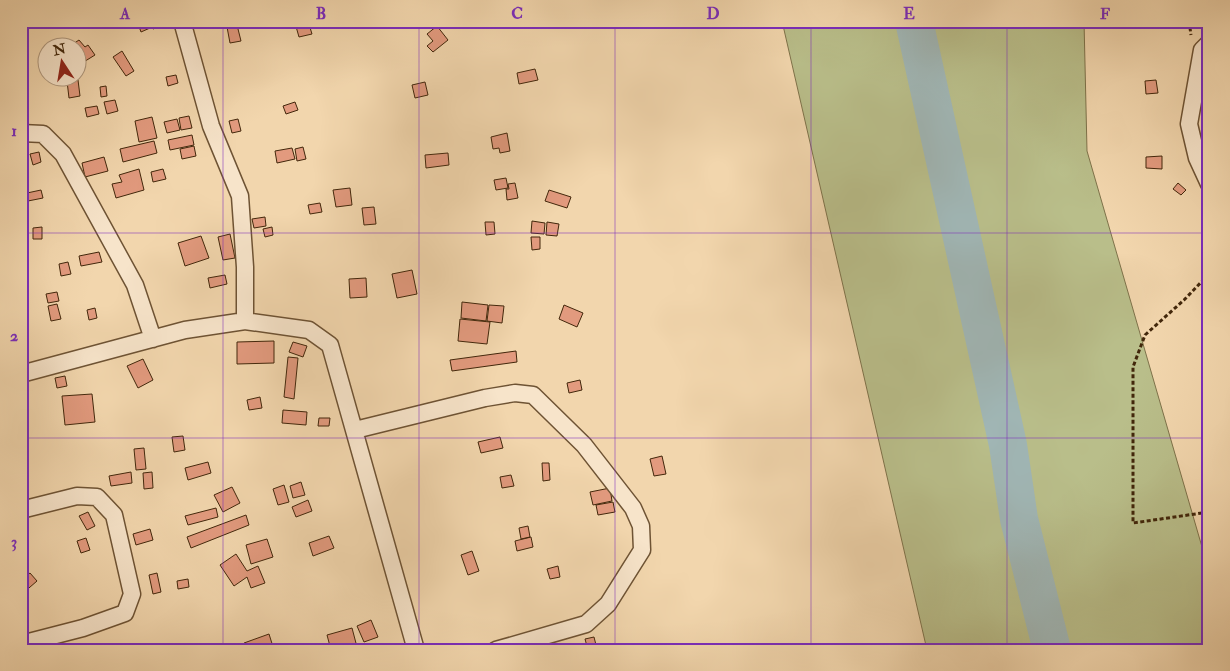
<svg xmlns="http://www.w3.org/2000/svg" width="1230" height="671" font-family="'IM FELL Double Pica',serif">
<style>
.green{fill:#b9be8a;stroke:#7e724a}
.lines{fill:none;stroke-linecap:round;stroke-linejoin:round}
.river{stroke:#a0b6b5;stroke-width:38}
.building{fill:#e29a7e;stroke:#42270b}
.minor-casing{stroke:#6e5334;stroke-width:19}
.path{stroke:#42270b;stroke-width:3;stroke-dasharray:4 2.5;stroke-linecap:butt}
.minor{stroke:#f7e4ca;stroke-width:16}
.grid{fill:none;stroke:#7b2cbf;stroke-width:1;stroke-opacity:0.55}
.neatline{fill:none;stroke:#7b2cbf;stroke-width:2}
.grid-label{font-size:16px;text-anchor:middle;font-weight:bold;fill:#7b2cbf}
</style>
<rect width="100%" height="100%" fill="#f2d6ad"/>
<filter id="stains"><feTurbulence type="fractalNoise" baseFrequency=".004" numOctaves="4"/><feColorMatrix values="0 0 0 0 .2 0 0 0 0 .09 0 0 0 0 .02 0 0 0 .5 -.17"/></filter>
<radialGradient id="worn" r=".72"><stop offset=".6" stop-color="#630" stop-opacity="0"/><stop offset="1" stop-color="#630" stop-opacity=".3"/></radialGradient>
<!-- green -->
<path class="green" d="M782 21H1084L1087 151 1209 571V650H927Z"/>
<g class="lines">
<!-- river -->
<path class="river" d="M914 21 1008 445 1019 519 1052 650"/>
</g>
<!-- building -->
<path class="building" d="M137 21H147L150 28 141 32Z
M158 21 159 27 153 29 152 22Z
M308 21 312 34 299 37 295 23Z
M237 25 241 41 230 43 227 27Z
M437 26 448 40 433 52 427 46 433 41 427 34Z
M79 40 85 47 88 45 95 55 82 63 78 57V48L70 46Z
M122 51 134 71 126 76 113 57Z
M535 69 538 80 519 84 517 73Z
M176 75 178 83 168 86 166 77Z
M78 80 80 96 69 98 67 81Z
M1156 80 1158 93 1146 94 1145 81Z
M425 82 428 95 415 98 412 85Z
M106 86 107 96 101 97 100 87Z
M115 100 118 111 107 114 104 102Z
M295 102 298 110 286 114 283 106Z
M97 106 99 114 87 117 85 108Z
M189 116 192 128 181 130 179 118Z
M152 117 157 138 139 142 135 121Z
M177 119 180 130 167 133 164 122Z
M238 119 241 131 232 133 229 121Z
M507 133 510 151 500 153 499 148 493 149 491 137Z
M192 135 194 145 170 150 168 140Z
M154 141 157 153 123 162 120 149Z
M194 146 196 156 182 159 180 149Z
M303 147 306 159 297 161 295 149Z
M292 148 295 159 277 163 275 151Z
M39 152 41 162 33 165 30 154Z
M448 153 449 165 426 168 425 155Z
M1162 156V169L1146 168V157Z
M104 157 108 171 85 177 82 163Z
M22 165 26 203H21V165Z
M139 169 144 190 116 198 112 184 122 182 119 175Z
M163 169 166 179 153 182 151 172Z
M506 178 508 188 496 190 494 180Z
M515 183 518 198 507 200 506 189H509L508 184Z
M1178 183 1186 190 1181 195 1173 189Z
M350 188 352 205 336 207 333 190Z
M41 190 43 198 28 201 27 193Z
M549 190 571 197 567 208 545 201Z
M320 203 322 212 310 214 308 205Z
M374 207 376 224 364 225 362 208Z
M265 217 266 226 254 228 252 219Z
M532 221 545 223 544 234 531 233Z
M485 222H494L495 234 486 235Z
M547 222 559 224 557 236 546 235Z
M42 227V239H33V228Z
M272 227 273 235 265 237 263 229Z
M230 234 235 258 223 260 218 237Z
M201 236 209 258 185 266 178 243Z
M531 237H540V249L532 250Z
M99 252 102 262 81 266 79 256Z
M68 262 71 274 61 276 59 264Z
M412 270 417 294 397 298 392 274Z
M225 275 227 284 210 288 208 278Z
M366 278 367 297 350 298 349 279Z
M57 292 59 301 48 303 46 294Z
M462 302 488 305 486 321 461 318Z
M57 304 61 319 51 321 48 306Z
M489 305 504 306 502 323 487 321Z
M564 305 583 313 577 327 559 319Z
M95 308 97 318 89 320 87 310Z
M460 319 490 322 487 344 458 341Z
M274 341V363L237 364V342Z
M293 342 307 346 303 357 289 352Z
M516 351 517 362 452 371 450 360Z
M288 357 298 358 294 399 284 397Z
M143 359 153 380 138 388 127 366Z
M65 376 67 386 57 388 55 378Z
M580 380 582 390 569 393 567 383Z
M92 394 95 422 65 425 62 396Z
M260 397 262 408 249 410 247 400Z
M283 410 307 412 306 425 282 423Z
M319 418H330L329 426H318Z
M183 436 185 450 174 452 172 437Z
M500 437 503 448 481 453 478 442Z
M144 448 146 469 136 470 134 449Z
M662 456 666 474 654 476 650 459Z
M208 462 211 473 188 480 185 468Z
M542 463H549L550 480 543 481Z
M131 472 132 483 111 486 109 476Z
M152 472 153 488 144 489 143 473Z
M511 475 514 486 502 488 500 477Z
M301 482 305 495 293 498 290 486Z
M284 485 289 502 278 505 273 489Z
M232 487 240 503 223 512 214 495Z
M610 488 612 501 593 505 590 492Z
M308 500 312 511 296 517 292 507Z
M613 502 615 512 598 515 596 505Z
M216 508 218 517 188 525 185 516Z
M88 512 95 526 87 530 79 516Z
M246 515 249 525 191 548 187 537Z
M528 526 530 537 521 539 519 528Z
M150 529 153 540 136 545 133 534Z
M329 536 334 548 313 556 309 543Z
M531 537 533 547 517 551 515 541Z
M86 538 90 550 81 553 77 541Z
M267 539 273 557 251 564 246 545Z
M472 551 479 571 468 575 461 555Z
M236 554 247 571 258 566 265 583 251 588 247 577 234 586 220 565Z
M558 566 560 577 550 579 547 569Z
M30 573 37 581 22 594 21 580Z
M157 573 161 592 153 594 149 575Z
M188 579 189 587 178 589 177 581Z
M371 620 378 637 364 642 357 626Z
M352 628 357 647 347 650H331L327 635Z
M269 634 274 650H247L244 643Z
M594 637 597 649 588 650 585 639Z"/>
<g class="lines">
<defs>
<path id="minor" d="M182 21 211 126 240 196 245 267V321
M1209 43 1202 50 1189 124 1197 158 1209 184
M21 133 43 134 63 154 135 285 153 339
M21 374 185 330 245 321 309 330 330 345 416 650
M355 430 485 398 515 393 533 395 584 445 633 508 641 526 642 550 608 604 586 624 496 650
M21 510 77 496 97 497 114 515 132 594 125 613 83 628 21 644"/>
</defs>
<!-- minor casing -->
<use href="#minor" class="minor-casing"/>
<!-- path -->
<path class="path" d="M1189 21 1191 35
M1209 274 1184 300 1145 335 1133 367V523L1209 512"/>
<!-- minor -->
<use href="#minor" class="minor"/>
</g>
<!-- grid -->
<path class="grid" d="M223 21V650M419 21V650M615 21V650M811 21V650M1007 21V650M21 233H1209M21 438H1209"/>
<!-- margin -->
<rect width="1230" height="671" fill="none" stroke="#f2d6ad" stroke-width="55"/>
<!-- north arrow -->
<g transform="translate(62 62) rotate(348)"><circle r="24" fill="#f7e4ca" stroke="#af987e"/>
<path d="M0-4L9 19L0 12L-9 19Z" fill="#8f2418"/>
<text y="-8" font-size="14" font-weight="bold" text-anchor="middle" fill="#42270b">N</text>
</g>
<rect x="28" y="28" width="1174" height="616" class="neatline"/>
<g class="grid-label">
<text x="125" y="19">A</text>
<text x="321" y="19">B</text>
<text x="517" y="19">C</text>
<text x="713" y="19">D</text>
<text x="909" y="19">E</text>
<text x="1105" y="19">F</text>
<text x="14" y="136">1</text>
<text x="14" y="341">2</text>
<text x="14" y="547">3</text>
</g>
<rect width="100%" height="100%" filter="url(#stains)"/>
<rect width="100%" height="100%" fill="url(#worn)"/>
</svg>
